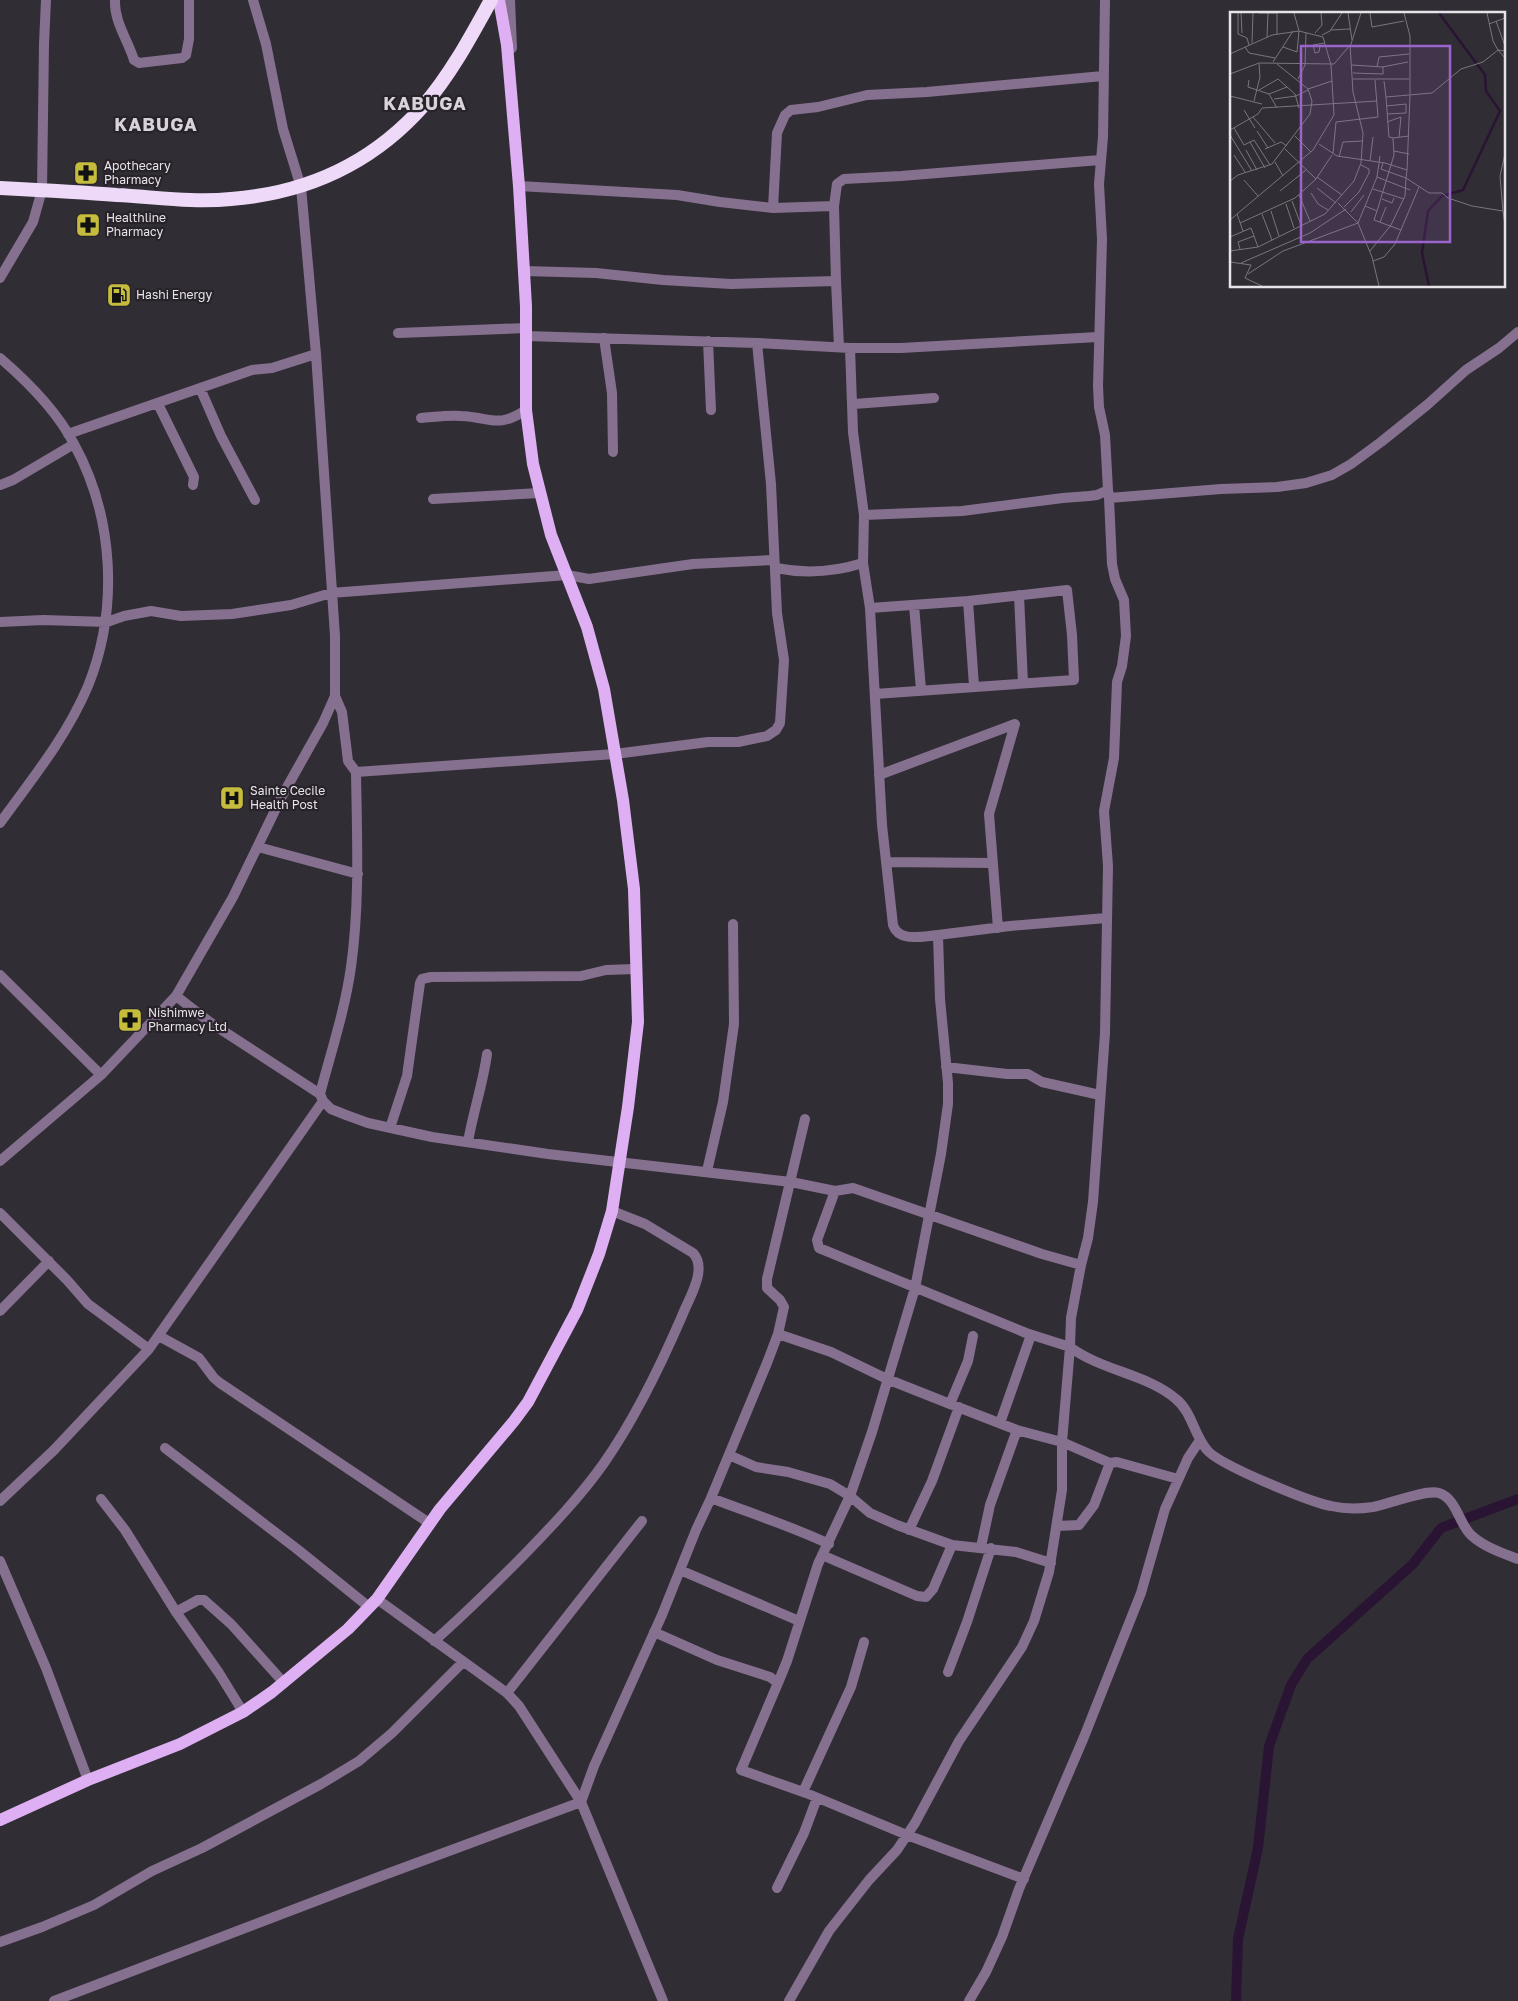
<svg xmlns="http://www.w3.org/2000/svg" width="1518" height="2001" font-family="'Golos Text',sans-serif">
<style>
.lines{fill:none;stroke-linecap:round;stroke-linejoin:round}
.canal{stroke:#2a1433;stroke-width:10}
.minor{stroke:#867090;stroke-width:10}
.major{stroke:#deb0f3;stroke-width:12}
.highway{stroke:#eed9f9;stroke-width:14}
.labels{text-anchor:middle;stroke-width:4.5;stroke-linejoin:round;paint-order:stroke}
.poi-label{font-size:12px;fill:#e7e4e9;stroke:#28232a;text-anchor:start}
.district-label{font-size:18px;font-weight:bold;letter-spacing:1px;fill:#d8d2db;stroke:#28232a}
.inset-river{fill:none;stroke:#2a1433;stroke-width:2.5}
.inset-road{fill:none;stroke:#7a767c;stroke-width:1}
.view{fill:#9b63cc;fill-opacity:0.15;stroke:#9b63cc;stroke-width:2.5}
.inset-edge{fill:none;stroke:#e7e4e9;stroke-width:2.5}
</style>
<rect width="100%" height="100%" fill="#312d34"/>
<g class="lines">
<!-- canal -->
<path class="canal" d="M1236 2001 1238 1939 1258 1848 1269 1746 1291 1685 1307 1659 1413 1564 1441 1528 1518 1499"/>
<!-- minor -->
<path class="minor" d="M115 0C114 22 128 40 134 60L139 63 182 58 186 55 189 39V0
M510 0 512 48
M1105 0 1103 137 1099 184 1102 239 1098 386 1099 407 1105 435 1108 490
M519 186 677 195 720 202 773 208 834 206 837 184 844 179 901 176 1100 160
M773 208 777 133 785 115 791 110 818 107 867 95 927 92 1103 76
M524 271 596 273 663 280 731 284 836 281 834 206
M0 278 33 222 42 190 44 44 46 0
M836 281 839 347
M398 333 526 328
M526 336 757 343 850 348H901L1098 337
M604 338 612 393 613 452
M708 341 711 410
M850 348 853 432 864 515
M0 358C28 382 57 411 74 444 114 517 119 609 88 686 67 736 32 779 0 823
M200 388 221 436 255 500
M158 404 194 477 193 485
M854 404 934 398
M421 418C435 417 448 415 461 416 491 417 497 429 526 410
M68 434 252 370 272 368 316 354
M0 485 13 480 74 444
M433 499 539 493
M776 568C805 574 834 572 863 563
M1019 595 1023 683
M968 601 974 686
M914 605 921 690
M870 608 968 601 1067 590 1072 635 1074 680 875 694
M0 622 43 620 107 622 124 616 151 611 181 616 232 614 291 605 331 593 567 575 589 579 693 564 774 560
M335 696 342 712 348 761 356 772
M879 775 1015 724 989 814 998 928
M258 847 358 874
M887 862 992 863
M938 935 1010 926 1106 918
M0 975 101 1075
M176 996 211 1023 320 1094 323 1101 331 1109 346 1115 368 1123 432 1137 548 1154 791 1182 835 1191 853 1188 1042 1254 1081 1265 1071 1318 1070 1347C1102 1371 1147 1374 1176 1399 1192 1412 1194 1435 1207 1450 1219 1465 1310 1502 1331 1506 1344 1509 1360 1509 1373 1507 1389 1504 1425 1489 1439 1493 1457 1499 1459 1524 1471 1535 1484 1547 1502 1553 1518 1559
M946 1067 1007 1074H1028L1042 1082 1100 1095
M320 1094C331 1052 345 1010 351 967 360 903 357 837 356 772L615 754 708 742H738L767 736 776 730 780 723 784 660 777 613 771 484 757 343
M390 1128 407 1076 420 983 422 979 431 977 581 976 606 970 635 969
M468 1142C473 1112 483 1084 487 1054
M0 1161 101 1075 176 996 233 897 282 796 323 723 335 696V636L316 354 301 187 283 129 266 44 253 0
M707 1171 723 1102 734 1024 733 924
M0 1213 67 1280 88 1304 149 1349
M1081 1265 1088 1238 1093 1202 1105 1033 1108 866 1104 811 1114 758 1117 682 1122 666 1126 636 1124 600 1115 579 1112 564 1109 498
M0 1311 49 1261
M778 1334 831 1352 887 1379 945 1402 1017 1430 1062 1442 1110 1463
M159 1336 199 1358 214 1378 220 1383 429 1523
M950 1404 968 1361 973 1336
M1000 1423 1031 1335
M165 1448 297 1549 369 1607
M729 1455 756 1467 788 1472 830 1484 850 1496 870 1513 897 1525 952 1545 1016 1552 1051 1563
M711 1498C750 1513 791 1526 829 1544
M101 1499 125 1530 176 1612 198 1600H204L231 1624 284 1683
M0 1501 54 1450 149 1349 323 1101
M1057 1526 1079 1525 1094 1505 1110 1463 1117 1462 1178 1479
M909 1530 932 1481 959 1407
M981 1547 990 1505 1017 1430
M822 1555 917 1596 926 1597 933 1589 952 1545
M0 1561 46 1668 88 1780
M680 1570 799 1621
M176 1612 219 1673 243 1712
M654 1632 717 1660 770 1677 778 1683 741 1770 806 1793 907 1835 1024 1879
M434 1641C465 1614 493 1586 522 1557 551 1527 580 1497 604 1463 636 1417 660 1367 682 1316 689 1298 708 1269 693 1253L645 1224 612 1211
M948 1672 967 1622 991 1548
M778 1683 787 1661 818 1564 850 1496 872 1432 915 1288 941 1154 948 1104V1083L940 999 938 935C923 936 899 943 893 925L882 825 870 608 863 563 864 515 962 511 1063 498 1089 496 1097 495 1108 490 1109 498 1221 489 1277 487 1306 483 1332 475 1351 464 1381 442 1427 405 1466 370 1499 348 1518 332
M507 1693 642 1521
M803 1792 851 1687 864 1642
M777 1888 804 1833 817 1798
M0 1942 42 1927 94 1905 152 1871 202 1848 321 1784 359 1761 392 1733 463 1662
M54 2001 384 1875 581 1802 519 1706 507 1693 377 1599
M663 2001 581 1802 594 1766 662 1615 696 1530 711 1498 767 1363 778 1334 784 1307 780 1300 767 1288V1279L805 1119
M789 2001 829 1931 869 1880 897 1850 915 1823 959 1741 1022 1647 1034 1621 1049 1572 1062 1490V1442L1070 1347 1026 1333 819 1248 817 1240 835 1191
M969 2001 986 1972 1002 1937 1019 1889 1084 1737 1141 1593 1165 1509 1188 1458 1200 1440"/>
<!-- major -->
<path class="major" d="M0 1820 88 1780 180 1744 243 1712 272 1692 348 1629 377 1599 440 1509 514 1421 528 1402 577 1310 599 1254 612 1211 628 1107 638 1022 634 889 623 800 604 689 587 627 551 535 533 464 526 410V306L519 186 507 45 499 0"/>
<!-- highway -->
<path class="highway" d="M0 188C39 190 78 192 117 195 155 197 194 203 231 199 307 193 373 163 424 105 451 74 471 36 491 0"/>
</g>
<!-- icons -->
<defs>
<symbol id="pharmacy-square" viewBox="-11 -11 22 22"><rect x="-9" y="-9" width="18" height="18" rx="4" fill="#c5bc3d" stroke="#28232a"/><path d="M-2-6h4v4h4v4h-4v4h-4v-4h-4v-4h4Z" fill="#111"/></symbol>
<symbol id="fuel-square" viewBox="-11 -11 22 22"><rect x="-9" y="-9" width="18" height="18" rx="4" fill="#c5bc3d" stroke="#28232a"/><path d="M-5.5-6h7V0h2V4h1.3V-2.5L3-4.5l.8-.8L6-3V5H2.5V1h-1V6h-7ZM-4.2-4.7v3.2H.2V-4.7Z" fill="#111"/></symbol>
<symbol id="hospital-square" viewBox="-11 -11 22 22"><rect x="-9" y="-9" width="18" height="18" rx="4" fill="#c5bc3d" stroke="#28232a"/><path d="M-5-5h3v3.5h4V-5h3V5h-3V1.5h-4V5h-3Z" fill="#111"/></symbol>
</defs>
<g fill-rule="evenodd">
<use href="#pharmacy-square" x="72" y="159" width="28" height="28"/>
<use href="#pharmacy-square" x="74" y="211" width="28" height="28"/>
<use href="#fuel-square" x="105" y="281" width="28" height="28"/>
<use href="#hospital-square" x="218" y="784" width="28" height="28"/>
<use href="#pharmacy-square" x="116" y="1006" width="28" height="28"/>
</g>
<g class="labels">
<!-- poi labels -->
<g class="poi-label">
<text x="104" y="170">Apothecary<tspan x="104" dy="14">Pharmacy</tspan></text>
<text x="106" y="222">Healthline<tspan x="106" dy="14">Pharmacy</tspan></text>
<text x="136" y="299">Hashi Energy</text>
<text x="250" y="795">Sainte Cecile<tspan x="250" dy="14">Health Post</tspan></text>
<text x="148" y="1017">Nishimwe<tspan x="148" dy="14">Pharmacy Ltd</tspan></text>
</g>
<!-- district labels -->
<g class="district-label">
<text x="425" y="110">KABUGA</text>
<text x="156" y="131">KABUGA</text>
</g>
</g>
<!-- overview -->
<g transform="translate(1230 12)">
<rect width="275" height="275" fill="#312d34"/>
<path class="inset-river" d="M199 274 192 241 198 199 212 184 233 178 270 99 256 79 255 63 209 1"/>
<path class="inset-road" d="M8 1V22L17 26 19 33M11 1 12 21M29 1H47M118 1 122 28M140 1 142 15 174 9M174 1 180 24V82M257 1 263 29 268 38 275 39M266 9 275 34M259 12 275 6M101 18 120 17M85 21 92 13 91 1M47 22V1M92 23 100 19 112 1M37 25 38 1M22 31 23 1M90 34 89 40 85 41 83 33 95 31M15 35 19 41 45 46M0 42 42 23 69 19 67 40 53 35M43 50 63 19M122 53 152 55 178 50M147 55 149 45 179 42M123 61 153 62V55M0 62 29 51 104 52 121 32 131 1M68 67 75 53 76 21M123 67H179M19 68 18 75 39 82 47 96M154 69 156 85M78 77 102 69M29 78 48 67 65 82 69 96M39 82 57 75M0 84 32 92M44 87 66 84 78 78M24 89 30 65 29 52M156 94 176 92V101L157 102M14 98 25 116M23 105 45 131M157 110 171 105 169 125M4 116 14 133 24 128 40 153M0 118 28 102 32 96 147 89M27 119 38 136M0 123 22 159M65 124 81 140M163 126 179 124M20 130 35 156M89 132 107 144 155 151 177 158 176 166 199 181H212L218 186 242 194 273 199 275 213M35 137 51 130 57 134M55 137 86 167M16 138 27 158M164 139 179 142M103 141 106 110 148 105 145 68M4 143 15 160M109 145 113 130 133 129M140 149 143 125M45 150 53 164M177 158 180 83M87 165 112 183M147 165 180 178M14 168 28 184M0 169 8 163 42 152 80 102 82 89 78 77 47 52M87 176 106 191M143 177 174 187M50 179 76 158M81 181 88 192 98 198M69 183 80 209M152 187 162 191 164 186M62 189 71 213M56 192 64 216M135 194 147 199 144 208 171 218M114 195 129 180 139 161V157L131 153M41 199 49 224M147 199 164 143 163 126 159 125 156 85 202 81 231 57 253 50 268 38 275 46M273 199 270 164 275 142M121 200 134 183M7 202 13 219M32 202 42 228M0 208 83 138 104 103 101 53 93 25 69 19 64 1M150 210 156 195M10 211 65 186 86 167 102 143M0 225 21 216 28 235M10 237 8 230 24 224M0 239 28 235 95 202 124 169 131 151 133 121 123 80 120 33M140 239 161 213 175 184 176 166 151 157 153 151M143 249 154 245 165 232 189 175M0 250 21 253 15 266 32 274M11 251 80 221 116 197M18 262 53 239 128 211 108 191M149 274 142 245 128 211 147 165 150 144"/>
<path class="view" d="M71 34H220V230H71Z"/>
<rect width="275" height="275" class="inset-edge"/>
</g>
</svg>
